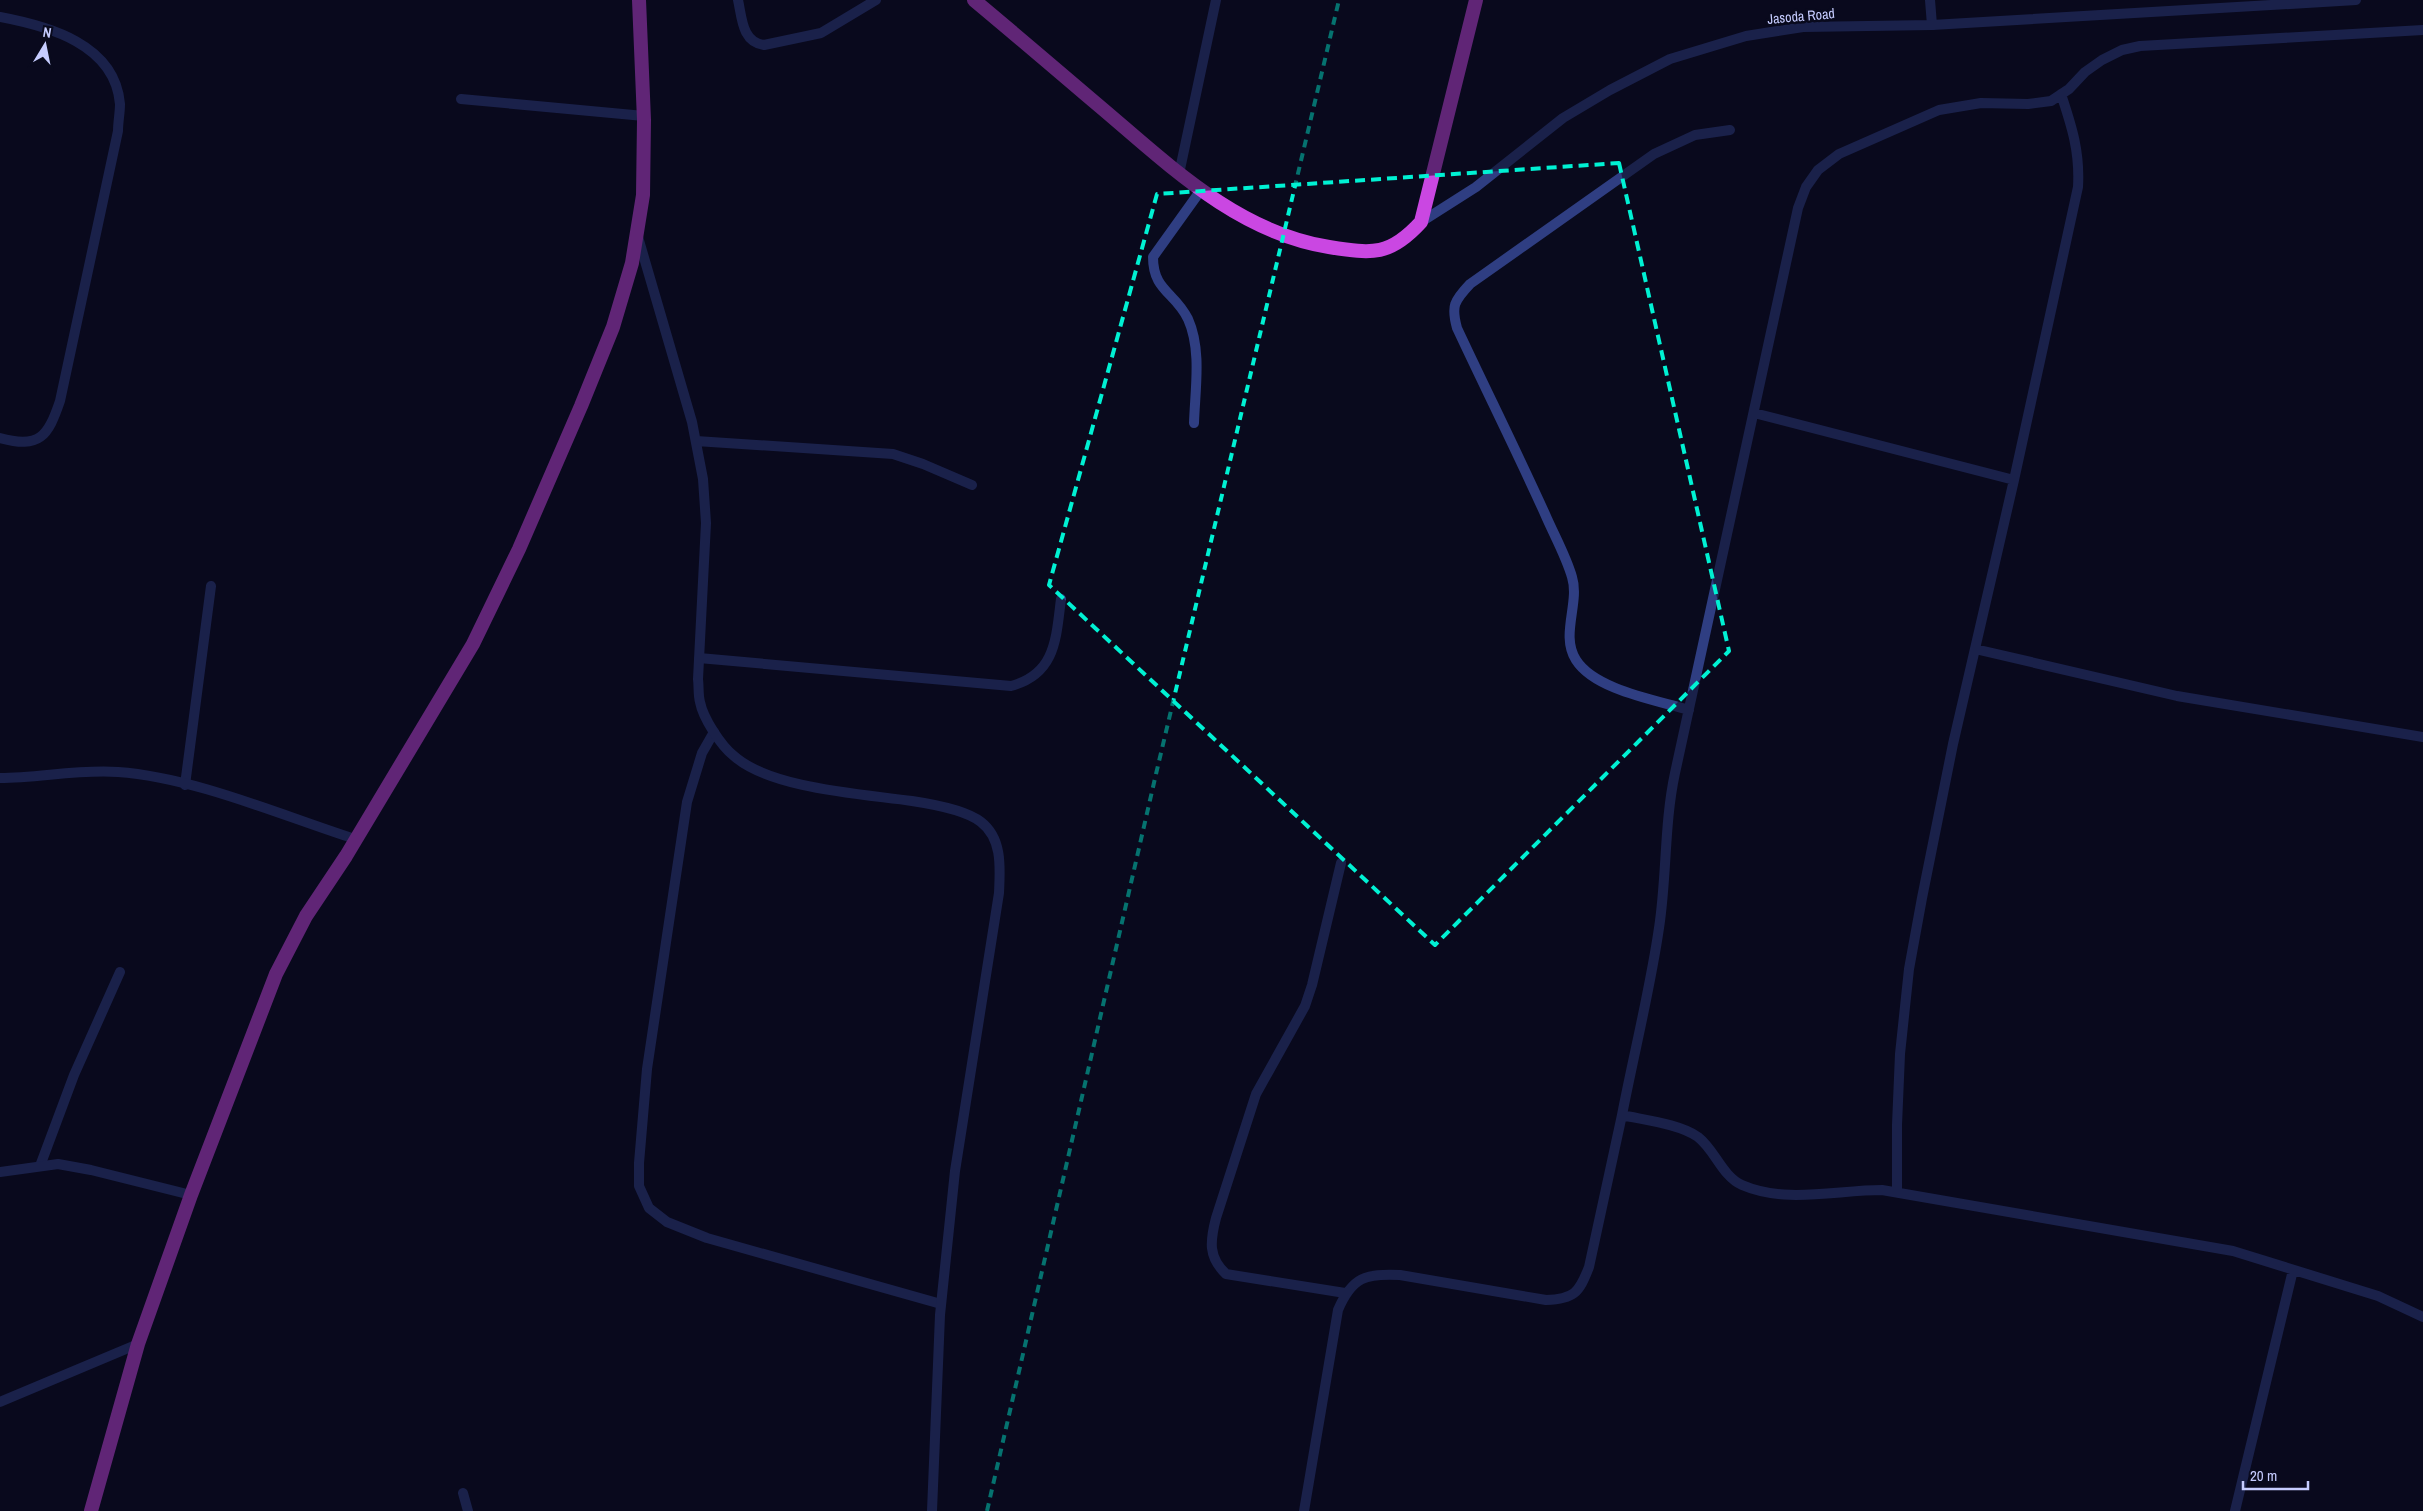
<svg xmlns="http://www.w3.org/2000/svg" width="2423" height="1511" font-family="'Archivo Narrow',sans-serif">
<style>
.lines{fill:none;stroke-linecap:round;stroke-linejoin:round}
.service{stroke:#2f3e82;stroke-width:10}
.minor{stroke:#2f3e82;stroke-width:10}
.tertiary{stroke:#2f3e82;stroke-width:10}
.trunk{stroke:#ca47e2;stroke-width:14}
.rail{stroke:#00f1d3;stroke-width:4;stroke-dasharray:8 6;stroke-linecap:butt}
.marked{fill:none;stroke:#00f1d3;stroke-width:4;stroke-dasharray:10 6;stroke-linejoin:round}
.labels{text-anchor:middle;stroke-width:5;stroke-linejoin:round;paint-order:stroke}
.street-label{font-size:14px;fill:#c6ccff;stroke:#090a1d}
</style>
<rect width="100%" height="100%" fill="#090a1d"/>
<g class="lines">
<!-- service -->
<path class="service" d="M0 17C48 26 115 44 120 104 120 113 118 122 118 131L60 401C48 436 40 449 0 438
M461 99 644 116
M1754 413 2014 480
M1975 649 2177 696 2423 737
M1689 710C1656 700 1595 690 1576 660 1560 635 1580 603 1572 577 1566 556 1554 535 1545 514 1517 452 1486 390 1457 328 1451 306 1454 301 1470 284L1654 154 1695 135 1730 130
M714 732 702 753 687 802 647 1069 639 1163V1186L649 1208 667 1222 707 1238 941 1304
M185 785 211 586
M1341 863 1312 985 1305 1006 1256 1094 1216 1218C1210 1241 1208 1257 1226 1274L1345 1293
M1622 1115C1634 1053 1650 990 1659 928 1667 876 1664 824 1675 773L1798 208 1806 187 1818 170 1839 154 1939 110 1981 103 2028 104 2051 101 2069 89 2085 72 2102 60 2122 50 2140 46 2423 30
M40 1166 74 1075 120 972
M1897 1192V1125L1900 1054 1909 969 1922 898 1953 744 2014 480 2078 187C2080 152 2072 127 2061 94
M0 1402 138 1344
M463 1493 468 1511
M1304 1511 1338 1310C1352 1277 1366 1273 1400 1275L1546 1300C1574 1299 1579 1293 1589 1267L1622 1115C1644 1120 1680 1124 1698 1137 1715 1150 1722 1176 1742 1185 1786 1204 1836 1190 1882 1190L2233 1251 2378 1296 2423 1317
M2235 1511 2293 1270"/>
<!-- minor -->
<path class="minor" d="M738 0C742 18 742 42 764 45L821 33 876 0
M1930 0 1932 25
M1179 174 1216 0
M638 237 692 422 703 479 706 523 698 679C699 687 698 695 700 702 703 718 721 746 734 756 771 789 864 794 912 801 932 804 966 810 981 822 1003 839 1000 869 999 893L955 1171 940 1315 932 1511
M1194 423C1195 390 1202 350 1188 319 1175 292 1153 291 1153 257L1201 190
M696 441 893 454 923 464 972 485
M699 658 1011 686C1056 674 1056 638 1061 599
M0 778C39 778 78 769 118 772 193 777 283 816 355 839
M0 1172 58 1164 91 1170 191 1195"/>
<!-- tertiary -->
<path class="tertiary" d="M1421 222 1476 187 1563 118 1610 90 1670 59 1746 36 1803 27 1932 25 2356 0"/>
<!-- trunk -->
<path class="trunk" d="M974 0C1016 35 1057 70 1098 105 1168 164 1236 232 1329 247 1373 254 1390 256 1421 222L1476 0
M91 1511 138 1344 191 1195 276 974 306 916 346 856 473 644 519 549 581 406 613 327 632 263 643 195 644 120 639 0"/>
<!-- rail -->
<path class="rail" d="M987 1511 1156 774 1339 0"/>
</g>
<!-- marked area -->
<path d="M0 0H2423V1511H0ZM1619 163 1729 651 1435 945 1049 585 1157 194Z" fill="#090a1d" fill-opacity=".55" fill-rule="evenodd"/>
<path class="marked" d="M1619 163 1729 651 1435 945 1049 585 1157 194Z"/>
<g class="labels">
<!-- street labels -->
<g class="street-label">
<text transform="translate(1801 16) rotate(-5)" y="5">Jasoda Road</text>
</g>
</g>
<!-- north arrow -->
<g transform="translate(45 45) rotate(10)" stroke="#090a1d" stroke-width="4" paint-order="stroke">
<path d="M0-4L9 19L0 12L-9 19Z" fill="#c6ccff"/>
<text y="-8" font-size="14" font-weight="bold" text-anchor="middle" fill="#c6ccff">N</text>
</g>
<!-- scale -->
<path d="M2243 1481v8h65v-8" fill="none" stroke="#c6ccff" stroke-width="2.5"/>
<text x="2250" y="1481" font-size="15" fill="#c6ccff" stroke="#090a1d" stroke-width="4" paint-order="stroke">20 m</text>
</svg>
